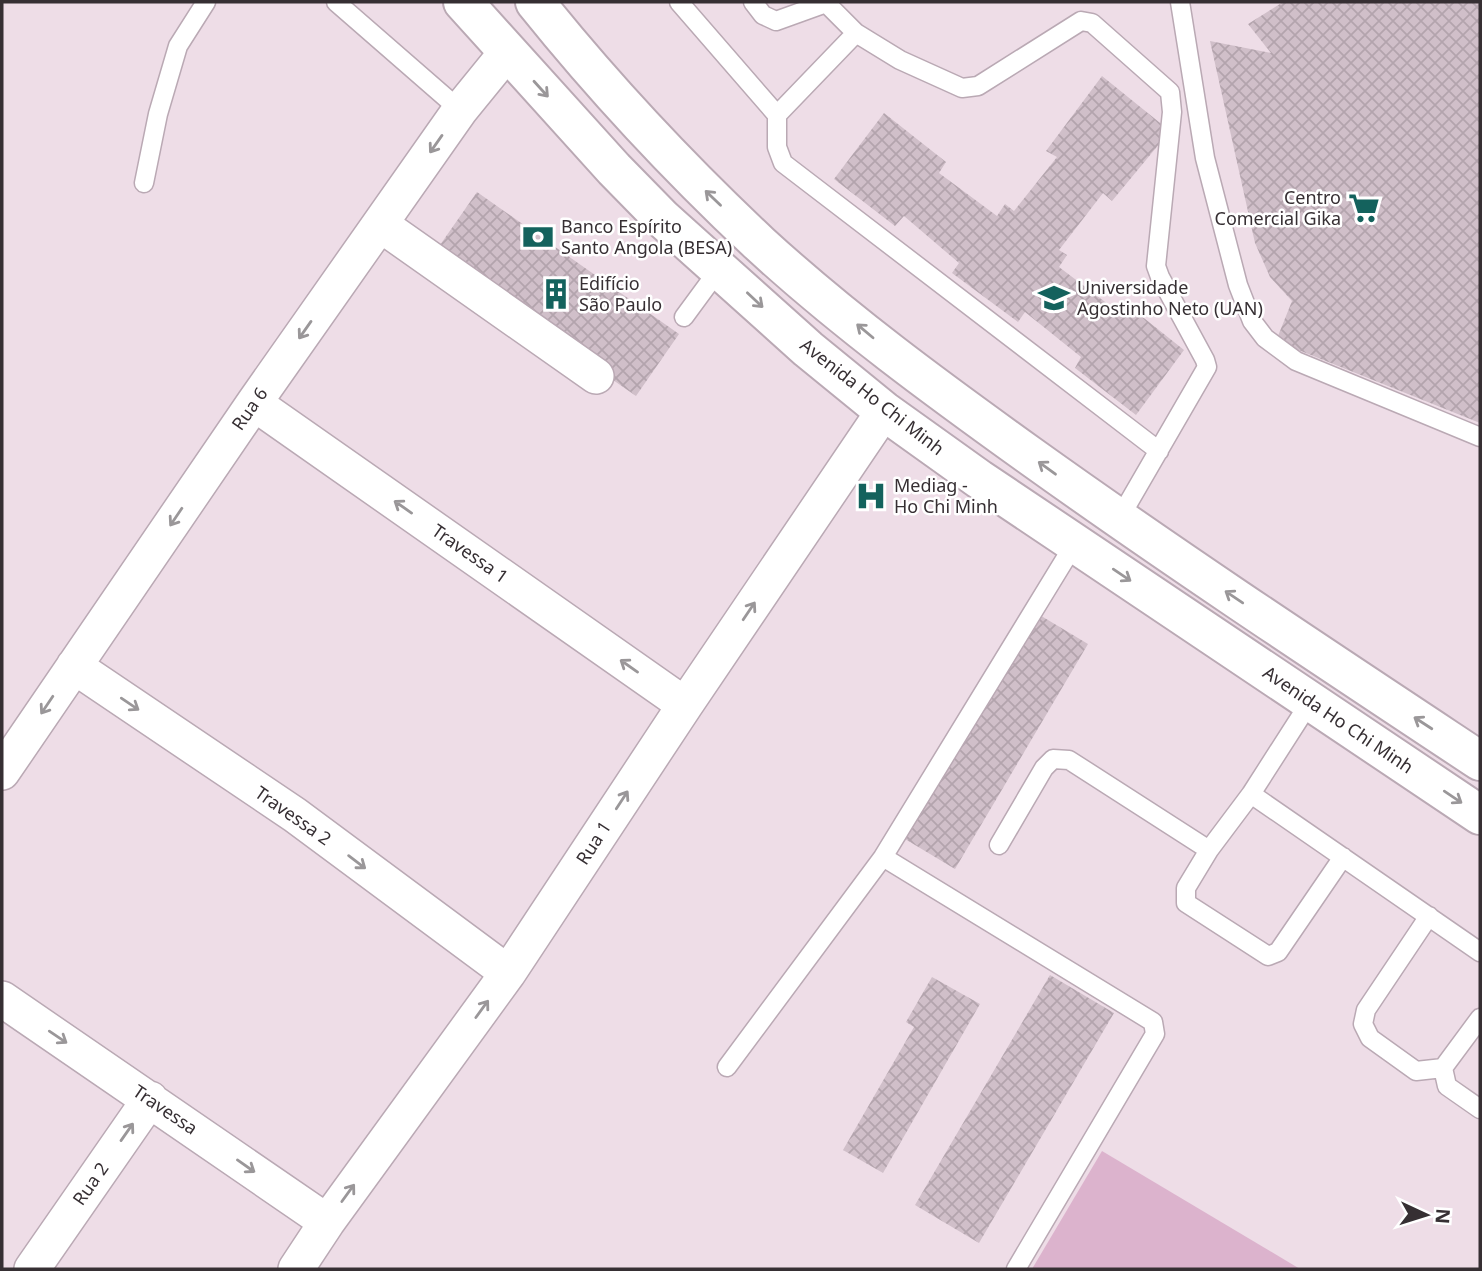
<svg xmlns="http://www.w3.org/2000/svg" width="1482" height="1271" font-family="'Noto Sans',sans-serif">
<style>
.pitch{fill:#dcb3cd}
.building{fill:url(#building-cross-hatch)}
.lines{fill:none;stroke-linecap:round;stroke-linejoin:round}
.service-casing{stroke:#baa9b4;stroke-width:21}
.minor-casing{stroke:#baa9b4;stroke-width:38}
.primary-casing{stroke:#baa9b4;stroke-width:42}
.service{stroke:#fff;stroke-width:18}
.minor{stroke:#fff;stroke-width:35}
.primary{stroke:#fff;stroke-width:38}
.oneway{stroke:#9a9799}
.labels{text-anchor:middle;stroke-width:5;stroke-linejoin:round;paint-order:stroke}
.poi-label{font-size:18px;fill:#362f33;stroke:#fff;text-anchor:start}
.street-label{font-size:18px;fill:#362f33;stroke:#fff}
</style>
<defs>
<pattern id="building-cross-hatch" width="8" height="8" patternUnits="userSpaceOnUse" patternTransform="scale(1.75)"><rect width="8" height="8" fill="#d0bfc9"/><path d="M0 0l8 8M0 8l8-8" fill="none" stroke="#b3a4ad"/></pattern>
</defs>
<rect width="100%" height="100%" fill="#eedde7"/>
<!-- pitch -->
<path class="pitch" d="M1102 1151 1300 1269H1032Z"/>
<!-- building -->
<path class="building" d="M1283 2H1480V423L1276 341 1292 301 1270 277 1255 243 1210 41 1271 53 1248 24Z
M1102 76 1170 131 1112 201 1103 193 1059 250 1067 255 1059 267 1117 311 1125 303 1184 350 1136 415 1075 368 1081 357 1025 312 1018 322 952 273 959 263 904 216 895 226 834 179 884 113 946 162 939 173 997 216 1005 204 1014 211 1057 157 1046 151Z
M477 192 679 334 636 396 433 255Z
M1038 614 1088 644 955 869 905 839Z
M1050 975 1114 1013 979 1243 915 1205Z
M932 977 980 1004 883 1173 843 1150 914 1027 906 1022Z"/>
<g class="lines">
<defs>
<path id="service" d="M336 2 460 110
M679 2 777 115
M753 2 763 15 776 21 826 3 856 33 900 60 962 88 978 86 1081 21 1092 23 1170 92 1172 112 1156 266 1160 277 1205 360 1207 367 1119 519
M1180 2 1205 158 1238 285 1252 321 1265 338 1296 361 1480 437
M856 33 777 115V147L783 163 1159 451
M144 183 158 114 178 46 206 2
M684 317 720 268
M1251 794 1310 702
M999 845 1044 768 1053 759 1069 760 1209 850
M883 857 1153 1022 1155 1034 1016 1269
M1343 857 1278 952 1268 956 1186 903V888L1209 850 1251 794 1480 952
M1429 916 1366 1010 1363 1024 1370 1038 1416 1071 1443 1068
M1480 1018 1443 1068 1447 1086 1480 1109
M727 1067 883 857 1075 543"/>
<path id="minor" d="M380 224 596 376
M254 403 685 705
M74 666 295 815 508 973
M2 772 254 403 460 110 508 51
M2 999 327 1222
M32 1269 150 1099
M296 1269 327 1222 508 973 685 705 884 411"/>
<path id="primary" d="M463 2 614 169 663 219 808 349 884 411 979 479 1480 815
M535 2C604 88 680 169 760 244 844 321 937 389 1029 455 1177 561 1329 661 1480 761"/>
</defs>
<!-- service casing -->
<use href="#service" class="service-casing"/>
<!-- minor casing -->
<use href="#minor" class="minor-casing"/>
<!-- primary casing -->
<use href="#primary" class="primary-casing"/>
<!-- service -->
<use href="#service" class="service"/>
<!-- minor -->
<use href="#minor" class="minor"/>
<!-- primary -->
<use href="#primary" class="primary"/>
</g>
<!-- one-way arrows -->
<defs><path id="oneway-shaft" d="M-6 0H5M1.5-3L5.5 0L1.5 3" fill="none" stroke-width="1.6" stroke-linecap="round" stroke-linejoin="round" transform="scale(1.75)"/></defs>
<g class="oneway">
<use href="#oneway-shaft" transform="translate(541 89) rotate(48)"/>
<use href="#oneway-shaft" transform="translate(436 144) rotate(125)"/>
<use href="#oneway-shaft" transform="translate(713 198) rotate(-136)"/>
<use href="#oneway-shaft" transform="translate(755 300) rotate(43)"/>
<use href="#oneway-shaft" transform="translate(305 330) rotate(125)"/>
<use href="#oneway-shaft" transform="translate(865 331) rotate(-140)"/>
<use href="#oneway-shaft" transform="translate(1047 468) rotate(-144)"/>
<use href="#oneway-shaft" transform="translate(403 507) rotate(-145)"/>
<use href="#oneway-shaft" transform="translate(176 517) rotate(124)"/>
<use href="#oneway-shaft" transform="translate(1122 575) rotate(34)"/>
<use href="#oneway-shaft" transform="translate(1234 597) rotate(-146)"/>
<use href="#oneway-shaft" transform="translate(749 611) rotate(-56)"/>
<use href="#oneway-shaft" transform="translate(629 666) rotate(-145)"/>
<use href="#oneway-shaft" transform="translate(130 704) rotate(34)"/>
<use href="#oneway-shaft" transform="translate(47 705) rotate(124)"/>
<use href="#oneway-shaft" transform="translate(1423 723) rotate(-147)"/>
<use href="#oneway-shaft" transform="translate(1453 797) rotate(34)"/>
<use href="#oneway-shaft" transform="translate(622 800) rotate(-57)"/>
<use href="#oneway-shaft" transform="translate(357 862) rotate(37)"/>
<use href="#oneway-shaft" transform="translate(482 1009) rotate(-54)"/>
<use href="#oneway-shaft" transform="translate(58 1037) rotate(34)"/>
<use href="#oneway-shaft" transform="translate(127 1132) rotate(-55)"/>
<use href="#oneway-shaft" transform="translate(246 1166) rotate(35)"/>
<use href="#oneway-shaft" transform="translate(348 1193) rotate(-54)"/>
</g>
<!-- icons -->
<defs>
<symbol id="supermarket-bare" viewBox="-9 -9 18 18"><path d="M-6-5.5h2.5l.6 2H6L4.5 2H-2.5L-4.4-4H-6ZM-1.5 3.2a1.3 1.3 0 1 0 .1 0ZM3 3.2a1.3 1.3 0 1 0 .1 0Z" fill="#14625d" stroke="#fff" stroke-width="2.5" paint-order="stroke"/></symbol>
<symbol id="bank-bare" viewBox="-9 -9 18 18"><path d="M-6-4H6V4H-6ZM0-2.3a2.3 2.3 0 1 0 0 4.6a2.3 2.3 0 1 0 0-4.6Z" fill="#14625d" stroke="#fff" stroke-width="2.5" paint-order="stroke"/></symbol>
<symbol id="building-bare" viewBox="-9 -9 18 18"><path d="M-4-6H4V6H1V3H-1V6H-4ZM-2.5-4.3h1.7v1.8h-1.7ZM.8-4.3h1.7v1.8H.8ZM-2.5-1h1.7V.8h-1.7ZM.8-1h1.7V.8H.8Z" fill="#14625d" stroke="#fff" stroke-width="2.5" paint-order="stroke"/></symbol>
<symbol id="university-bare" viewBox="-9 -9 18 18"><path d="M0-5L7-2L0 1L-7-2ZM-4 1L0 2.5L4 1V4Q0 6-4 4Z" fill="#14625d" stroke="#fff" stroke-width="2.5" paint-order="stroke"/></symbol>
<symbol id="hospital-bare" viewBox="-9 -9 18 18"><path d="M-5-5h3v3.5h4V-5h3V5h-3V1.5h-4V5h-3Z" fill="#14625d" stroke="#fff" stroke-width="2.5" paint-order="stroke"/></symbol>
</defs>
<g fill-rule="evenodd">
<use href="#supermarket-bare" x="1342" y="186" width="44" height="44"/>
<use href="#bank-bare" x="516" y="215" width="44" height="44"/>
<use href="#building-bare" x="534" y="272" width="44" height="44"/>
<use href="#university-bare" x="1032" y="276" width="44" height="44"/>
<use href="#hospital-bare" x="849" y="474" width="44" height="44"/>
</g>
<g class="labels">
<!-- poi labels -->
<g class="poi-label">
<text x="1341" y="204" text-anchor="end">Centro<tspan x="1341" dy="21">Comercial Gika</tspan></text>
<text x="561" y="233">Banco Espírito<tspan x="561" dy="21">Santo Angola (BESA)</tspan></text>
<text x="579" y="290">Edifício<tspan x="579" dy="21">São Paulo</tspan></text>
<text x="1077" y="294">Universidade<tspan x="1077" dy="21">Agostinho Neto (UAN)</tspan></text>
<text x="894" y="492">Mediag -<tspan x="894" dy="21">Ho Chi Minh</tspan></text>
</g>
<!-- street labels -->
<g class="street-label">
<text transform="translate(872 397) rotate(38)" y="6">Avenida Ho Chi Minh</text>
<text transform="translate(250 409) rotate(-55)" y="6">Rua 6</text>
<text transform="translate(470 554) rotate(35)" y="6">Travessa 1</text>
<text transform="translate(1338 720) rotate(34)" y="6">Avenida Ho Chi Minh</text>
<text transform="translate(293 816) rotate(35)" y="6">Travessa 2</text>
<text transform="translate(594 843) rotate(-57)" y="6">Rua 1</text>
<text transform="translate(165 1110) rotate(34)" y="6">Travessa</text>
<text transform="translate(91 1184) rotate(-55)" y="6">Rua 2</text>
</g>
</g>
<!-- border -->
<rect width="1482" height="1271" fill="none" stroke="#362f33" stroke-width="7"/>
<!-- north arrow -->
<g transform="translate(1426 1215) rotate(94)" stroke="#ffffff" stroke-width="5" paint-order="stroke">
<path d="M0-5L12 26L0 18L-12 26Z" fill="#362f33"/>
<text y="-10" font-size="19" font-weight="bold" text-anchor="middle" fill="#362f33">N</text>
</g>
</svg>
